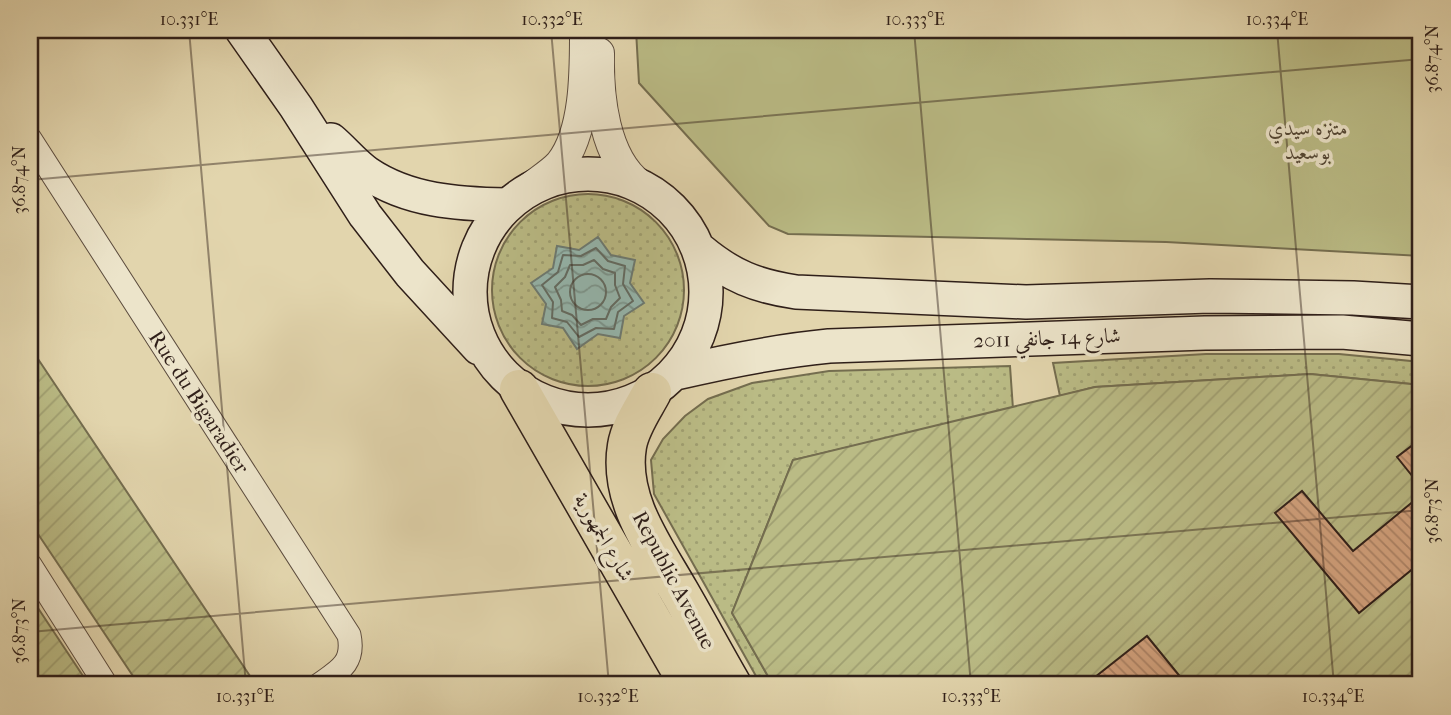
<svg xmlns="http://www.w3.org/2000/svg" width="1451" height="715" font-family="'IM FELL French Canon',Amiri,serif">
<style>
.grass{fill:url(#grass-dots);stroke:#746d4f;stroke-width:2}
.park{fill:#babb85;stroke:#746d4f;stroke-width:2}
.garden{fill:url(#garden-furrows);stroke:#746d4f;stroke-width:2}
.water{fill:url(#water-waves);stroke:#6c7b74;stroke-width:2}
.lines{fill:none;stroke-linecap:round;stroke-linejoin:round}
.shore{stroke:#626c64;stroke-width:2}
.building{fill:url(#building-back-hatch);stroke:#2f1f19;stroke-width:2}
.minor-casing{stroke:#5c4c3e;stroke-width:25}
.tertiary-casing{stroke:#5c4c3e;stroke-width:32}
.secondary-casing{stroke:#2f1f19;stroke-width:36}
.trunk-casing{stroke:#2f1f19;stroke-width:41}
.minor{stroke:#ece4ca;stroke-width:23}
.tertiary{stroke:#ece4ca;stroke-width:30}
.secondary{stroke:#ece4ca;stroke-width:33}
.trunk{stroke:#e2d5ad;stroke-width:38}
.ticks{fill:none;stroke:#2f1f19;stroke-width:2;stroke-opacity:0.45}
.labels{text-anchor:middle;stroke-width:7;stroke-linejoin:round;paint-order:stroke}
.park-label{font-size:21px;font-style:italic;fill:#524634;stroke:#ece4ca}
.street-label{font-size:21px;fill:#2f1f19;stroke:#ece4ca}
.neatline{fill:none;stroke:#2f1f19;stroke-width:2.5}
.ticks-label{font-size:18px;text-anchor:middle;fill:#2f1f19}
</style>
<defs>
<pattern id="grass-dots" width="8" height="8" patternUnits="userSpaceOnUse" patternTransform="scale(1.75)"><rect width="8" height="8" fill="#babb85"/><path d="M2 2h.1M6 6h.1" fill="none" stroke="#a0a072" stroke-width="1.8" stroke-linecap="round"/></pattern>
<pattern id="garden-furrows" width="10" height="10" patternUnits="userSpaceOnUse" patternTransform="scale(1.75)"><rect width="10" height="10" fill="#babb85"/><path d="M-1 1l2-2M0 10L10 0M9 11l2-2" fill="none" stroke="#a0a072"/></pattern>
<pattern id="water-waves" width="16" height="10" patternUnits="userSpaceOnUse" patternTransform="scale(1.75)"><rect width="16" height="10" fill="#95b8b0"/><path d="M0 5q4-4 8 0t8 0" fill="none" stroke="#7a958e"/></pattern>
<pattern id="building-back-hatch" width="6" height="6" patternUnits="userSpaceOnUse" patternTransform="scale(1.75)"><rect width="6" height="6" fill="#d3a27e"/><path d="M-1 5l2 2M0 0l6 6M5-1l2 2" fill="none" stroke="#ac8366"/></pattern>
</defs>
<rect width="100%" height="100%" fill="#e2d5ad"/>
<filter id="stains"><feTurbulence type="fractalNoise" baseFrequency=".00286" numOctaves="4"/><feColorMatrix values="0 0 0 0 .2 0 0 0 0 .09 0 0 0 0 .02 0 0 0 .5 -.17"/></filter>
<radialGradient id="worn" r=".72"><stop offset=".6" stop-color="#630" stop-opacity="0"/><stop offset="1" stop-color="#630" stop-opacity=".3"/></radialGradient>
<!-- grass -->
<path class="grass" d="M492 290a96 96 0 1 1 192 0a96 96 0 1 1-192 0Z
M1206 354H1339L1421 362V385L1310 374 1095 387 1060 396 1053 363Z
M1010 366 1013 409 793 460 732 613 773 685H761L654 494 651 460 663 439 685 416 708 399 752 383 829 371Z"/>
<!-- park -->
<path class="park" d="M636 30H1421V256L1166 242 788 234 769 226 639 83Z"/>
<!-- garden -->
<path class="garden" d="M30 347 256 685H139L30 522Z
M1310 374 1421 385V685H773L732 613 793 460 1095 387Z
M30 596 89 685H30Z"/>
<!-- water -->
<path class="water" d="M598 237 611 255 635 260 630 283 644 303 624 316 620 338 598 334 577 349 563 328 542 324 546 304 531 283 553 268 557 246 579 250Z"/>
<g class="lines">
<!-- shore -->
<path class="shore" d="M596 248 608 261 625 266 623 284 633 301 618 312 614 329 596 328 579 337 567 322 552 318 553 302 542 285 558 272 563 255 581 256Z
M594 260 603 269 615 273V285L620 298 611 307 606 319H593L581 325 572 315 562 311 561 300 555 287 565 277 570 265H583Z
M570 292a18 18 0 1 1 36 0a18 18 0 1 1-36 0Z"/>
</g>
<!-- building -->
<path class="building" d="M1418 441 1421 445V487L1397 457Z
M1302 491 1353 551 1421 495V562L1359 613 1275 513Z
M1147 636 1187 685H1085Z"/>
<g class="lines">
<defs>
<path id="minor" d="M30 139 349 635C355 663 339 671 319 685
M30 565 106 685"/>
<path id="tertiary" d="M599 53C598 96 604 158 640 185
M530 188C540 180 552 173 560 164 586 132 585 69 585 30"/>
<path id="secondary" d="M242 30 296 107 365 215 410 273 479 348
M331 140C343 150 354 164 367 173 408 201 458 204 507 205
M470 292a118 118 0 1 1 236 0a118 118 0 1 1-236 0Z
M700 250C731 276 756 286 796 292L1026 302 1210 296 1353 298 1421 302
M676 373C727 361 777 351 829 346L1205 333 1342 332 1421 339"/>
<path id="trunk" d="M519 389 689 685
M652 392C643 409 630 427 627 446 618 499 654 547 679 591 697 622 714 654 732 685"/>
</defs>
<!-- minor casing -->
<use href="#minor" class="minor-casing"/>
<!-- tertiary casing -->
<use href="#tertiary" class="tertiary-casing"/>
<!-- secondary casing -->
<use href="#secondary" class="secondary-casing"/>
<!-- trunk casing -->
<use href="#trunk" class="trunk-casing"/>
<!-- minor -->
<use href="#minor" class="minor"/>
<!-- tertiary -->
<use href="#tertiary" class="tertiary"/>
<!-- secondary -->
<use href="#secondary" class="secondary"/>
<!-- trunk -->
<use href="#trunk" class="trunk"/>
</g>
<!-- ticks -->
<path class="ticks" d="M189 30 246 685M551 30 609 685M914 30 971 685M1277 30 1334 685M30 180 1421 59M30 632 1421 510"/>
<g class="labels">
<!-- park labels -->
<g class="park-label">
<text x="1308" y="135">متنزه سيدي<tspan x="1308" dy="24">بوسعيد</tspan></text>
</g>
<!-- street labels -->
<g class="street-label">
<text transform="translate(1047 338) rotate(-2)" y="7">شارع 14 جانفي 2011</text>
<text transform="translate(199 402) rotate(57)" y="7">Rue du Bigaradier</text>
<text transform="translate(604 537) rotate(60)" y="7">شارع الجمهورية</text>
<text transform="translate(674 580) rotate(62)" y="7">Republic Avenue</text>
</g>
</g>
<!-- margin -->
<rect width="1451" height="715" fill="none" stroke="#e2d5ad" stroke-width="77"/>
<rect x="38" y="38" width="1374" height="638" class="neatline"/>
<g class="ticks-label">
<text x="189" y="25">10.331°E</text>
<text x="552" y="25">10.332°E</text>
<text x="915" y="25">10.333°E</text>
<text x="1277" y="25">10.334°E</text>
<text transform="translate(1432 59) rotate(-90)" y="6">36.874°N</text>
<text transform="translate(19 180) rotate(-90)" y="6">36.874°N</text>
<text transform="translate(1432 511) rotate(-90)" y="6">36.873°N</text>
<text transform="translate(19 631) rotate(-90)" y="6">36.873°N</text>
<text x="245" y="702">10.331°E</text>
<text x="608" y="702">10.332°E</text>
<text x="971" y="702">10.333°E</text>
<text x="1333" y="702">10.334°E</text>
</g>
<rect width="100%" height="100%" filter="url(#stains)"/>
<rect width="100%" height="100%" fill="url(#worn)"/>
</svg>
